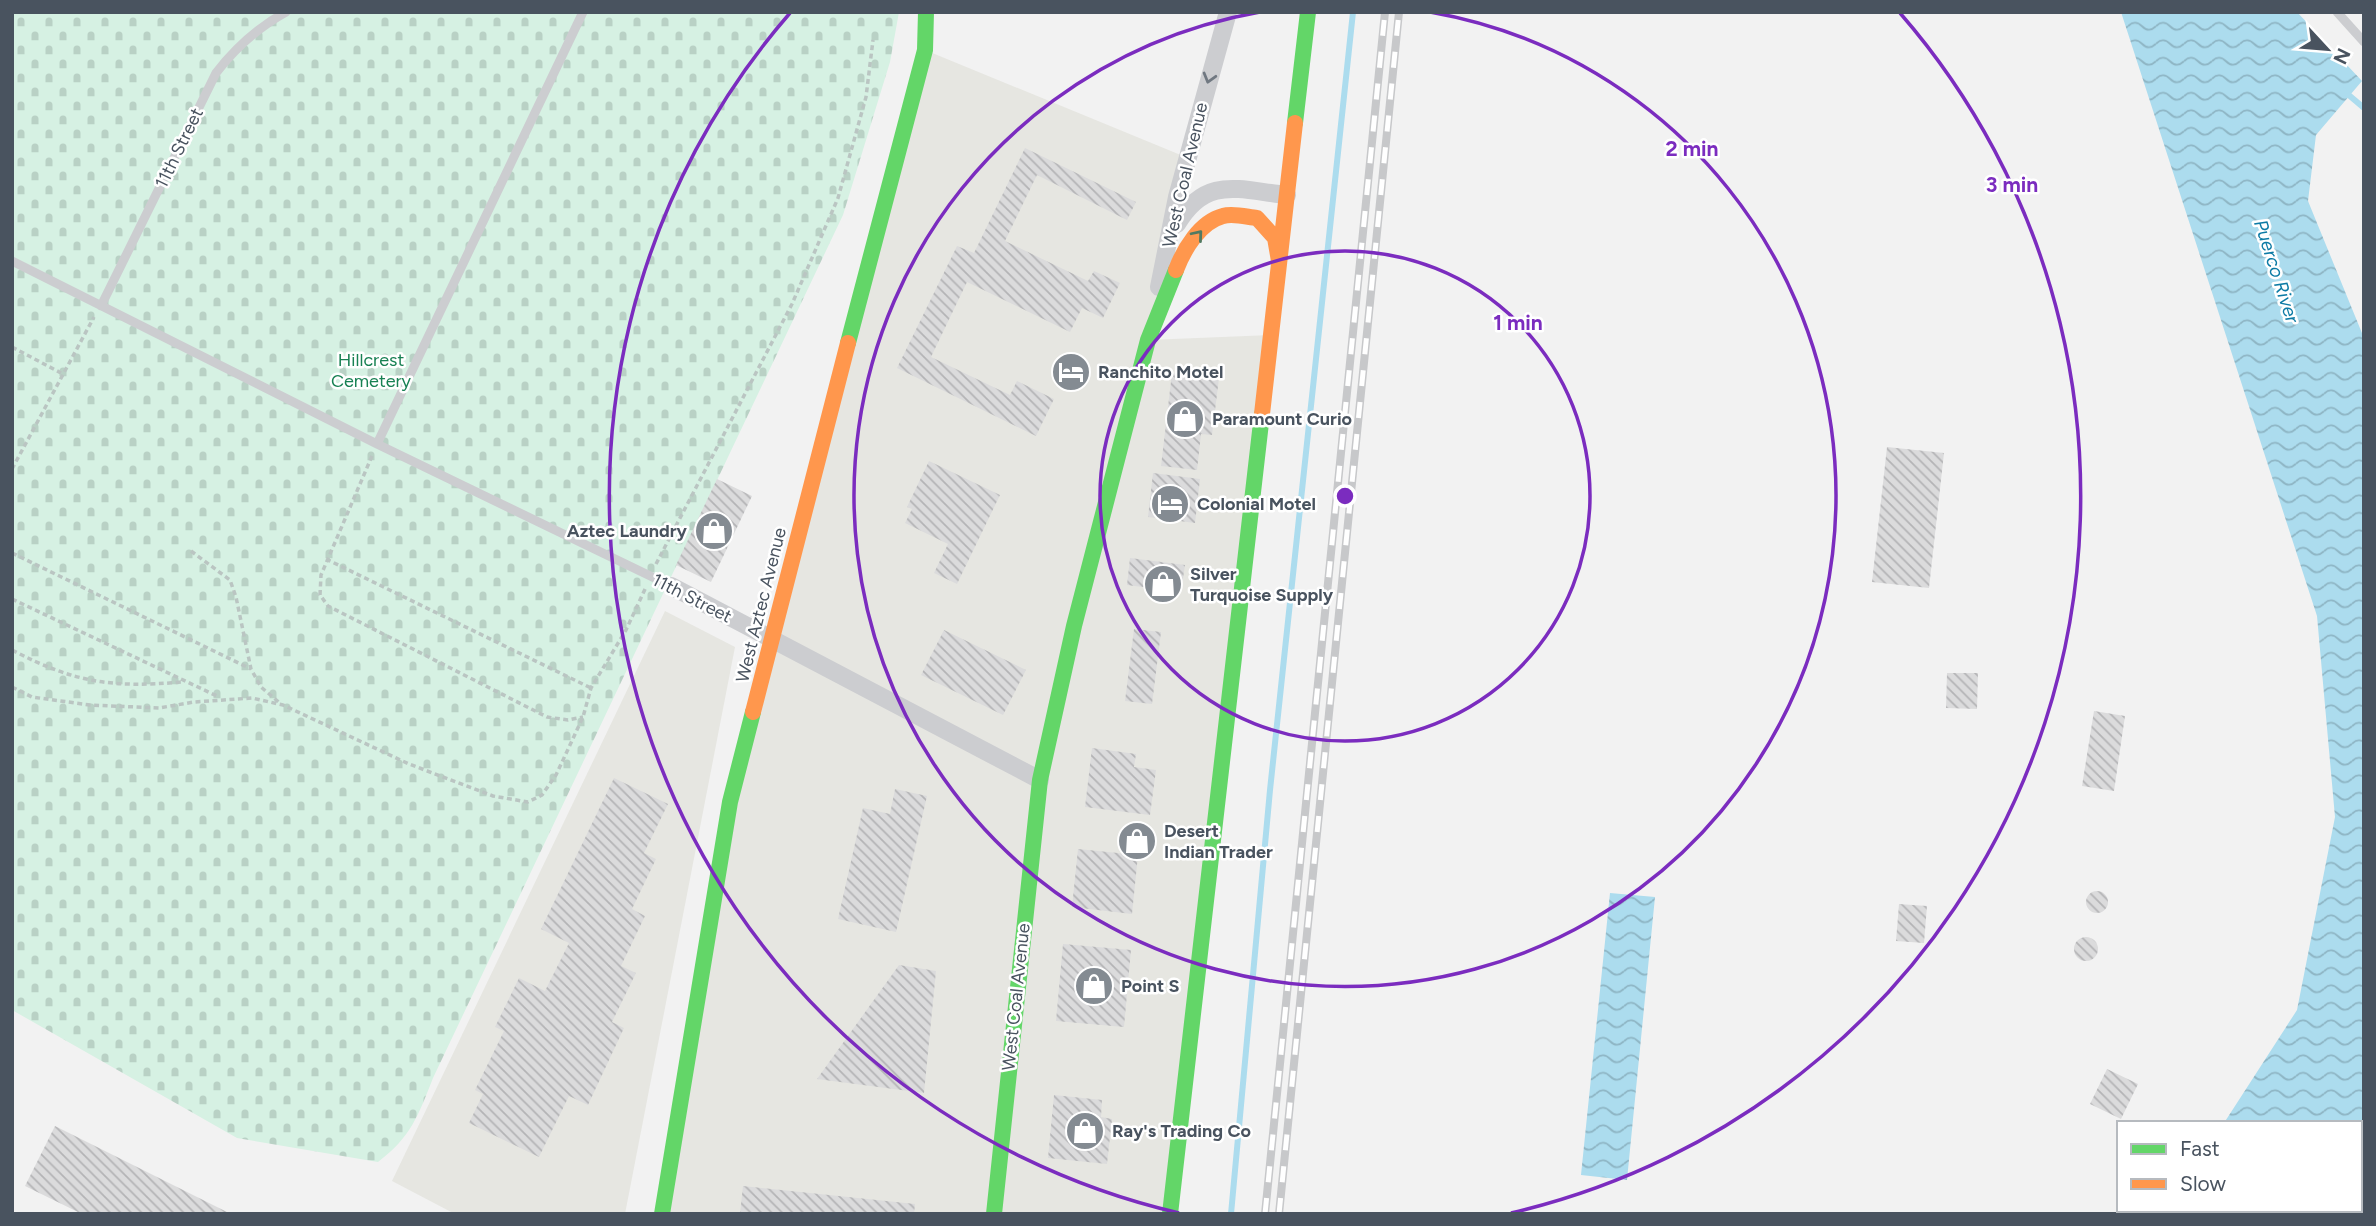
<svg xmlns="http://www.w3.org/2000/svg" width="2376" height="1226" font-family="Figtree,sans-serif">
<style>
.commercial{fill:#e6e6e1}
.cemetery{fill:url(#cemetery-stones)}
.water{fill:url(#water-waves)}
.lines{fill:none;stroke-linecap:round;stroke-linejoin:round}
.stream{stroke:#acdcee;stroke-width:6}
.building{fill:url(#building-back-hatch)}
.path{stroke:#bac5c2;stroke-width:3.5;stroke-dasharray:5 3.5;stroke-linecap:butt}
.lane{stroke:#cccdd0;stroke-width:9}
.street{stroke:#cccdd0;stroke-width:18}
.fast{stroke:#63d668;stroke-width:16}
.slow{stroke:#ff974d;stroke-width:16}
.rail-casing{stroke:#c7c8ca;stroke-width:8}
.rail{stroke:#fff;stroke-width:5;stroke-dasharray:16;stroke-linecap:butt}
.oneway{stroke:#707881}
.oneway2{stroke:#517a62}
.ring{fill:none;stroke:#7b2cbf;stroke-width:3.5}
.labels{text-anchor:middle;stroke-width:5;stroke-linejoin:round;paint-order:stroke}
.street-label{font-size:18px;fill:#49535f;stroke:#fff}
.park-label{font-size:18px;fill:#188153;stroke:#fff}
.poi-label{font-size:18px;font-weight:bold;fill:#49535f;stroke:#fff;text-anchor:start}
.water-label{font-size:19px;font-style:italic;fill:#0d7ba5;stroke:#fff}
.centre{fill:#7b2cbf;stroke:#fff;stroke-width:3.5}
.ring-label{font-size:21px;text-anchor:middle;font-weight:bold;fill:#7b2cbf;stroke:#fff;stroke-width:5;stroke-linejoin:round;paint-order:stroke}
</style>
<defs>
<pattern id="cemetery-stones" width="16" height="16" patternUnits="userSpaceOnUse" patternTransform="scale(1.75)"><rect width="16" height="16" fill="#d6f1e3"/><path d="M2 7V4a2 2 0 0 1 4 0v3zM10 15v-3a2 2 0 0 1 4 0v3z" fill="#b9d1c5"/></pattern>
<pattern id="water-waves" width="16" height="10" patternUnits="userSpaceOnUse" patternTransform="scale(1.75)"><rect width="16" height="10" fill="#acdcee"/><path d="M0 5q4-4 8 0t8 0" fill="none" stroke="#8eb5c4"/></pattern>
<pattern id="building-back-hatch" width="6" height="6" patternUnits="userSpaceOnUse" patternTransform="scale(1.75)"><rect width="6" height="6" fill="#dbdbdc"/><path d="M-1 5l2 2M0 0l6 6M5-1l2 2" fill="none" stroke="#b4b4b6"/></pattern>
</defs>
<rect width="100%" height="100%" fill="#f2f2f2"/>
<!-- commercial -->
<path class="commercial" d="M925 50 1188 158 1148 340 1271 335 1170 1214H662L730 802Z
M665 611 735 647 625 1214H455L392 1181Z"/>
<!-- cemetery -->
<path class="cemetery" d="M12 12H899L890 62 843 215 433 1078C418 1116 411 1137 378 1162L237 1138 12 1010Z"/>
<!-- water -->
<path class="water" d="M2121 12H2297L2362 81 2316 135 2308 201 2364 338V1141L2360 1147V1123H2224L2297 1010 2335 817 2317 616Z
M1610 893 1655 897 1627 1180 1581 1175Z
M2167 1210H2322L2320 1214H2165Z"/>
<g class="lines">
<!-- stream -->
<path class="stream" d="M2344 91 2364 108
M1231 1214 1270 790 1353 12"/>
</g>
<!-- building -->
<path class="building" d="M1025 148 1136 202 1127 220 1037 175 1005 241 1088 281 1094 271 1120 283 1103 318 1082 308 1070 332 967 282 931 357 1010 395 1017 381 1054 399 1036 436 897 368 957 246 974 253Z
M1172 373 1219 378 1212 435 1201 434 1197 470 1161 466Z
M1887 447 1944 453 1929 588 1872 582Z
M929 461 1000 495 957 584 934 573 948 544 905 523 912 509 907 507Z
M1153 473 1200 479 1195 523 1148 517Z
M717 479 752 496 711 582 676 565Z
M1130 558 1185 565 1181 592 1127 585Z
M1134 629 1161 632 1152 704 1125 701Z
M944 630 1026 670 1003 715 921 675Z
M1947 673H1978L1977 709 1946 708Z
M2094 711 2125 716 2114 791 2082 786Z
M1092 748 1136 754 1134 767 1156 770 1150 815 1085 807Z
M614 778 668 804 644 853 656 859 632 909 645 916 621 966 636 973 612 1022 624 1028 588 1105 569 1096 539 1157 469 1123 483 1094 475 1090 504 1031 495 1027 519 978 545 991 569 943 541 929Z
M895 789 927 796 896 932 838 919 863 808 890 814Z
M1078 849 1138 855 1132 914 1072 907Z
M2086 902a11 11 0 1 1 22 0a11 11 0 1 1-22 0Z
M1899 904 1927 906 1924 943 1896 941Z
M2074 949a12 12 0 1 1 24 0a12 12 0 1 1-24 0Z
M1063 944 1131 950 1124 1027 1056 1021Z
M899 965 936 971 924 1093 817 1079Z
M2107 1069 2138 1084 2121 1119 2090 1104Z
M1054 1095 1102 1100 1101 1117 1112 1119 1107 1164 1048 1158Z
M55 1126 231 1214H82L25 1186Z
M743 1186 915 1204 914 1214H740Z"/>
<g class="lines">
<!-- path -->
<path class="path" d="M12 347 61 373
M372 456 321 575 320 595 328 606 547 717 568 720 583 717
M12 469 94 317
M191 551 230 580 236 597 251 669 261 687 281 704
M12 553 251 669
M326 559 591 688
M656 564 792 304 838 198 866 97 873 40
M12 599 219 697
M12 650C75 683 112 688 182 682
M12 687 32 697 90 705 159 708 194 702 252 698 283 705 409 764 493 796 528 802 542 795 556 775 583 717 591 688 626 630 646 587"/>
<!-- lane -->
<path class="lane" d="M2337 12 2364 42
M12 261 377 444 671 586
M101 306 216 73C236 47 257 28 286 12
M377 444 583 12
M2360 1174 2364 1167
M2339 1214 2341 1210"/>
<!-- street -->
<path class="street" d="M1177 224C1206 175 1238 190 1287 195
M1159 287 1177 197 1228 12
M671 586 1040 780"/>
<!-- fast -->
<path class="fast" d="M1295 123 1308 12
M848 343 925 50 926 12
M662 1214 730 802 753 712
M994 1214 1040 780 1074 626 1148 340 1176 270
M1170 1214 1262 414"/>
<!-- slow -->
<path class="slow" d="M1176 270C1184 249 1200 222 1223 216 1233 213 1247 217 1257 218L1275 238 1279 261
M1262 414 1295 123
M753 712 848 343"/>
<defs>
<path id="rail" d="M1265 1214 1385 12
M1279 1214 1399 12"/>
</defs>
<!-- rail casing -->
<use href="#rail" class="rail-casing"/>
<!-- rail -->
<use href="#rail" class="rail"/>
</g>
<!-- one-way arrows -->
<defs><path id="oneway-chevron" d="M-2-3.5L2.5 0L-2 3.5" fill="none" stroke-width="1.6" stroke-linecap="round" stroke-linejoin="round" transform="scale(1.75)"/></defs>
<use class="oneway" href="#oneway-chevron" transform="translate(1209 78) rotate(106)"/>
<use class="oneway2" href="#oneway-chevron" transform="translate(1198 235) rotate(-50)"/>
<!-- distance rings -->
<g class="ring">
<circle cx="1345" cy="496" r="245"/>
<path d="M1430 12A491 491 0 1 1 1260 12"/>
<path d="M1179 1213A736 736 0 0 1 790 13M1900 13A736 736 0 0 1 1511 1213"/>
</g>
<!-- icons -->
<defs>
<symbol id="hotel-disc" viewBox="-11 -11 22 22"><circle r="9.5" fill="#848b92" stroke="#fff"/><path d="M-6-4.5h1.5V1H6V5H4.5V3h-9V5H-6ZM-4 0a1.8 1.8 0 1 1 3.6 0ZM.5 0V-2.5h3Q6-2.5 6 0Z" fill="#fff"/></symbol>
<symbol id="shop-disc" viewBox="-11 -11 22 22"><circle r="9.5" fill="#848b92" stroke="#fff"/><path d="M-5-2.5h2.3a2.7 3.5 0 0 1 5.4 0H5L5.5 6h-11ZM-1.5-2.5h3a1.5 2.3 0 0 0-3 0Z" fill="#fff"/></symbol>
</defs>
<g fill-rule="evenodd">
<use href="#hotel-disc" x="1049" y="350" width="44" height="44"/>
<use href="#shop-disc" x="1163" y="397" width="44" height="44"/>
<use href="#hotel-disc" x="1148" y="482" width="44" height="44"/>
<use href="#shop-disc" x="692" y="509" width="44" height="44"/>
<use href="#shop-disc" x="1141" y="562" width="44" height="44"/>
<use href="#shop-disc" x="1115" y="819" width="44" height="44"/>
<use href="#shop-disc" x="1072" y="964" width="44" height="44"/>
<use href="#shop-disc" x="1063" y="1109" width="44" height="44"/>
</g>
<g class="labels">
<!-- street labels -->
<g class="street-label">
<text transform="translate(179 148) rotate(-64)" y="6">11th Street</text>
<text transform="translate(1185 175) rotate(-77)" y="6">West Coal Avenue</text>
<text transform="translate(692 598) rotate(27)" y="6">11th Street</text>
<text transform="translate(761 605) rotate(-76)" y="6">West Aztec Avenue</text>
<text transform="translate(1016 997) rotate(-84)" y="6">West Coal Avenue</text>
</g>
<!-- park labels -->
<g class="park-label">
<text x="371" y="366">Hillcrest<tspan x="371" dy="21">Cemetery</tspan></text>
</g>
<!-- poi labels -->
<g class="poi-label">
<text x="1098" y="378">Ranchito Motel</text>
<text x="1212" y="425">Paramount Curio</text>
<text x="1197" y="510">Colonial Motel</text>
<text x="687" y="537" text-anchor="end">Aztec Laundry</text>
<text x="1190" y="580">Silver<tspan x="1190" dy="21">Turquoise Supply</tspan></text>
<text x="1164" y="837">Desert<tspan x="1164" dy="21">Indian Trader</tspan></text>
<text x="1121" y="992">Point S</text>
<text x="1112" y="1137">Ray's Trading Co</text>
</g>
<!-- water labels -->
<g class="water-label">
<text transform="translate(2277 271) rotate(72)" y="7">Puerco River</text>
</g>
</g>
<circle cx="1345" cy="496" r="10" class="centre"/>
<g class="ring-label">
<text x="1692" y="156">2 min</text>
<text x="2012" y="192">3 min</text>
<text x="1518" y="330">1 min</text>
</g>
<!-- border -->
<rect width="2376" height="1226" fill="none" stroke="#49535f" stroke-width="28"/>
<!-- legend -->
<rect x="2117" y="1121" width="245" height="91" fill="#ffffff" stroke="#b6babf" stroke-width="2"/>
<rect x="2131" y="1144" width="35" height="10" fill="#63d668" stroke="#b6babf" stroke-width="2"/>
<text x="2180" y="1156" font-size="21" fill="#49535f">Fast</text>
<rect x="2131" y="1179" width="35" height="10" fill="#ff974d" stroke="#b6babf" stroke-width="2"/>
<text x="2180" y="1191" font-size="21" fill="#49535f">Slow</text>
<!-- north arrow -->
<g transform="translate(2327 49) rotate(116)" stroke="#ffffff" stroke-width="5" paint-order="stroke">
<path d="M0-5L12 26L0 18L-12 26Z" fill="#49535f"/>
<text y="-10" font-size="19" font-weight="bold" text-anchor="middle" fill="#49535f">N</text>
</g>
</svg>
